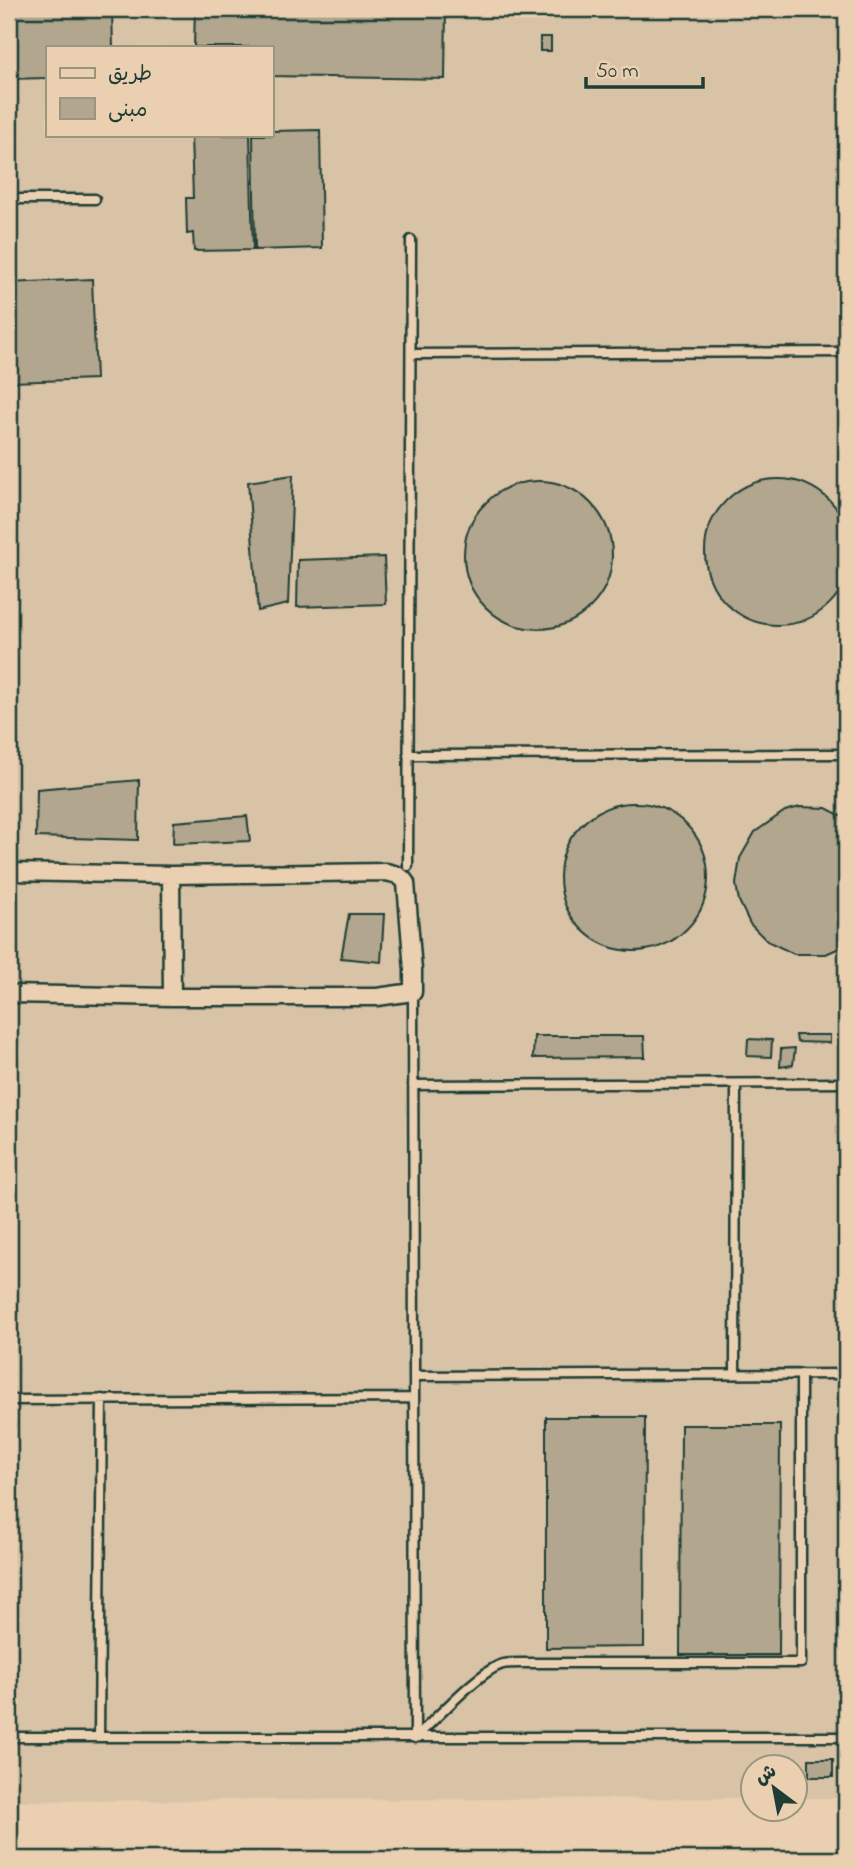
<svg xmlns="http://www.w3.org/2000/svg" width="855" height="1868" font-family="'Indie Flower','Playpen Sans Arabic',sans-serif">
<style>
.built{fill:#d9c3a6;fill-rule:evenodd}
.building{fill:#b2a68e;stroke:#1f3d34;stroke-width:2}
.lines{fill:none;stroke-linecap:round;stroke-linejoin:round}
.service-casing{stroke:#1f3d34;stroke-width:13}
.minor-casing{stroke:#1f3d34;stroke-width:21}
.service{stroke:#eacfb1;stroke-width:8}
.minor{stroke:#eacfb1;stroke-width:16}
</style>
<rect width="100%" height="100%" fill="#eacfb1"/>
<filter id="ink" filterUnits="userSpaceOnUse"><feTurbulence type="fractalNoise" baseFrequency=".0143" numOctaves="2"/><feDisplacementMap in="SourceGraphic" scale="14" xChannelSelector="R" yChannelSelector="G"/><feConvolveMatrix kernelMatrix="1 2 1 2 8 2 1 2 1" color-interpolation-filters="sRGB"/></filter>
<g filter="url(#ink)">
<!-- built -->
<path class="built" d="M9 9H846V1798H796V1766H754L753 1798 9 1801ZM47 47H271V135H47Z"/>
<!-- building -->
<path class="building" d="M9 9H112L113 47H47V78L9 79Z
M195 9H446L445 79 271 76V47H194Z
M540 37H551V51H540Z
M320 130 322 248 255 250 253 135H271V131Z
M191 135H250L253 250 194 251 193 233 187 234 186 198H193Z
M92 279 96 379 12 382 9 283Z
M293 475 288 604 258 611 248 482Z
M705 552a73 73 0 1 1 146 0a73 73 0 1 1-146 0Z
M464 555a74 74 0 1 1 148 0a74 74 0 1 1-148 0Z
M384 557 386 604 297 607 298 560Z
M139 780 138 840 36 837 37 789Z
M560 877a74 74 0 1 1 148 0a74 74 0 1 1-148 0Z
M800 807 826 808 846 818V945L826 954H794L767 941 750 924 739 901 736 884 740 858 755 832 785 811Z
M247 816 250 841 173 844 174 822Z
M349 914H384L381 962 341 958Z
M796 1035H830V1043L797 1042Z
M534 1036H644L645 1057 533 1058Z
M748 1039 772 1040 771 1057 747 1056Z
M795 1048 793 1065 780 1067 781 1049Z
M546 1417H645L644 1647 546 1648Z
M681 1425H780L779 1655H680Z
M809 1759H833V1777H809Z"/>
<g class="lines">
<defs>
<path id="service" d="M9 199H95
M412 354 846 352
M408 755 846 754
M408 866 411 240
M413 992 415 1738
M413 1085 846 1083
M735 1374 736 1084
M414 1376 846 1374
M9 1400 414 1398
M99 1736 102 1399
M9 1737H846
M415 1738C435 1720 480 1670 503 1664 508 1663 515 1663 520 1663H801V1374"/>
<path id="minor" d="M9 872 171 875 386 872C395 874 401 875 406 883L413 970V992L377 997H172L9 994
M171 875 172 997"/>
</defs>
<!-- service casing -->
<use href="#service" class="service-casing"/>
<!-- minor casing -->
<use href="#minor" class="minor-casing"/>
<!-- service -->
<use href="#service" class="service"/>
<!-- minor -->
<use href="#minor" class="minor"/>
</g>
</g>
<!-- margin -->
<rect width="855" height="1868" fill="none" stroke="#eacfb1" stroke-width="35"/>
<rect x="18" y="18" width="820" height="1833" fill="none" stroke="#1f3d34" stroke-width="2.5" filter="url(#ink)"/>
<!-- legend -->
<rect x="46" y="46" width="228" height="91" fill="#eacfb1" stroke="#99957f" stroke-width="2"/>
<rect x="60" y="68" width="35" height="10" fill="#eacfb1" stroke="#99957f" stroke-width="2"/>
<text x="108" y="80" font-size="21" fill="#1f3d34">طريق</text>
<rect x="60" y="98" width="35" height="21" fill="#b2a68e" stroke="#99957f" stroke-width="2"/>
<text x="108" y="116" font-size="21" fill="#1f3d34">مبنى</text>
<!-- north arrow -->
<g transform="translate(774 1788) rotate(328)"><circle r="33" fill="#eacfb1" stroke="#99957f" stroke-width="2"/>
<path d="M0-5L12 26L0 18L-12 26Z" fill="#1f3d34"/>
<text y="-10" font-size="19" font-weight="bold" text-anchor="middle" fill="#1f3d34">ش</text>
</g>
<!-- scale -->
<path d="M586 77v10h117v-10" fill="none" stroke="#1f3d34" stroke-width="3.5"/>
<text x="596" y="77" font-size="21" fill="#1f3d34" stroke="#eacfb1" stroke-width="5" paint-order="stroke">50 m</text>
</svg>
